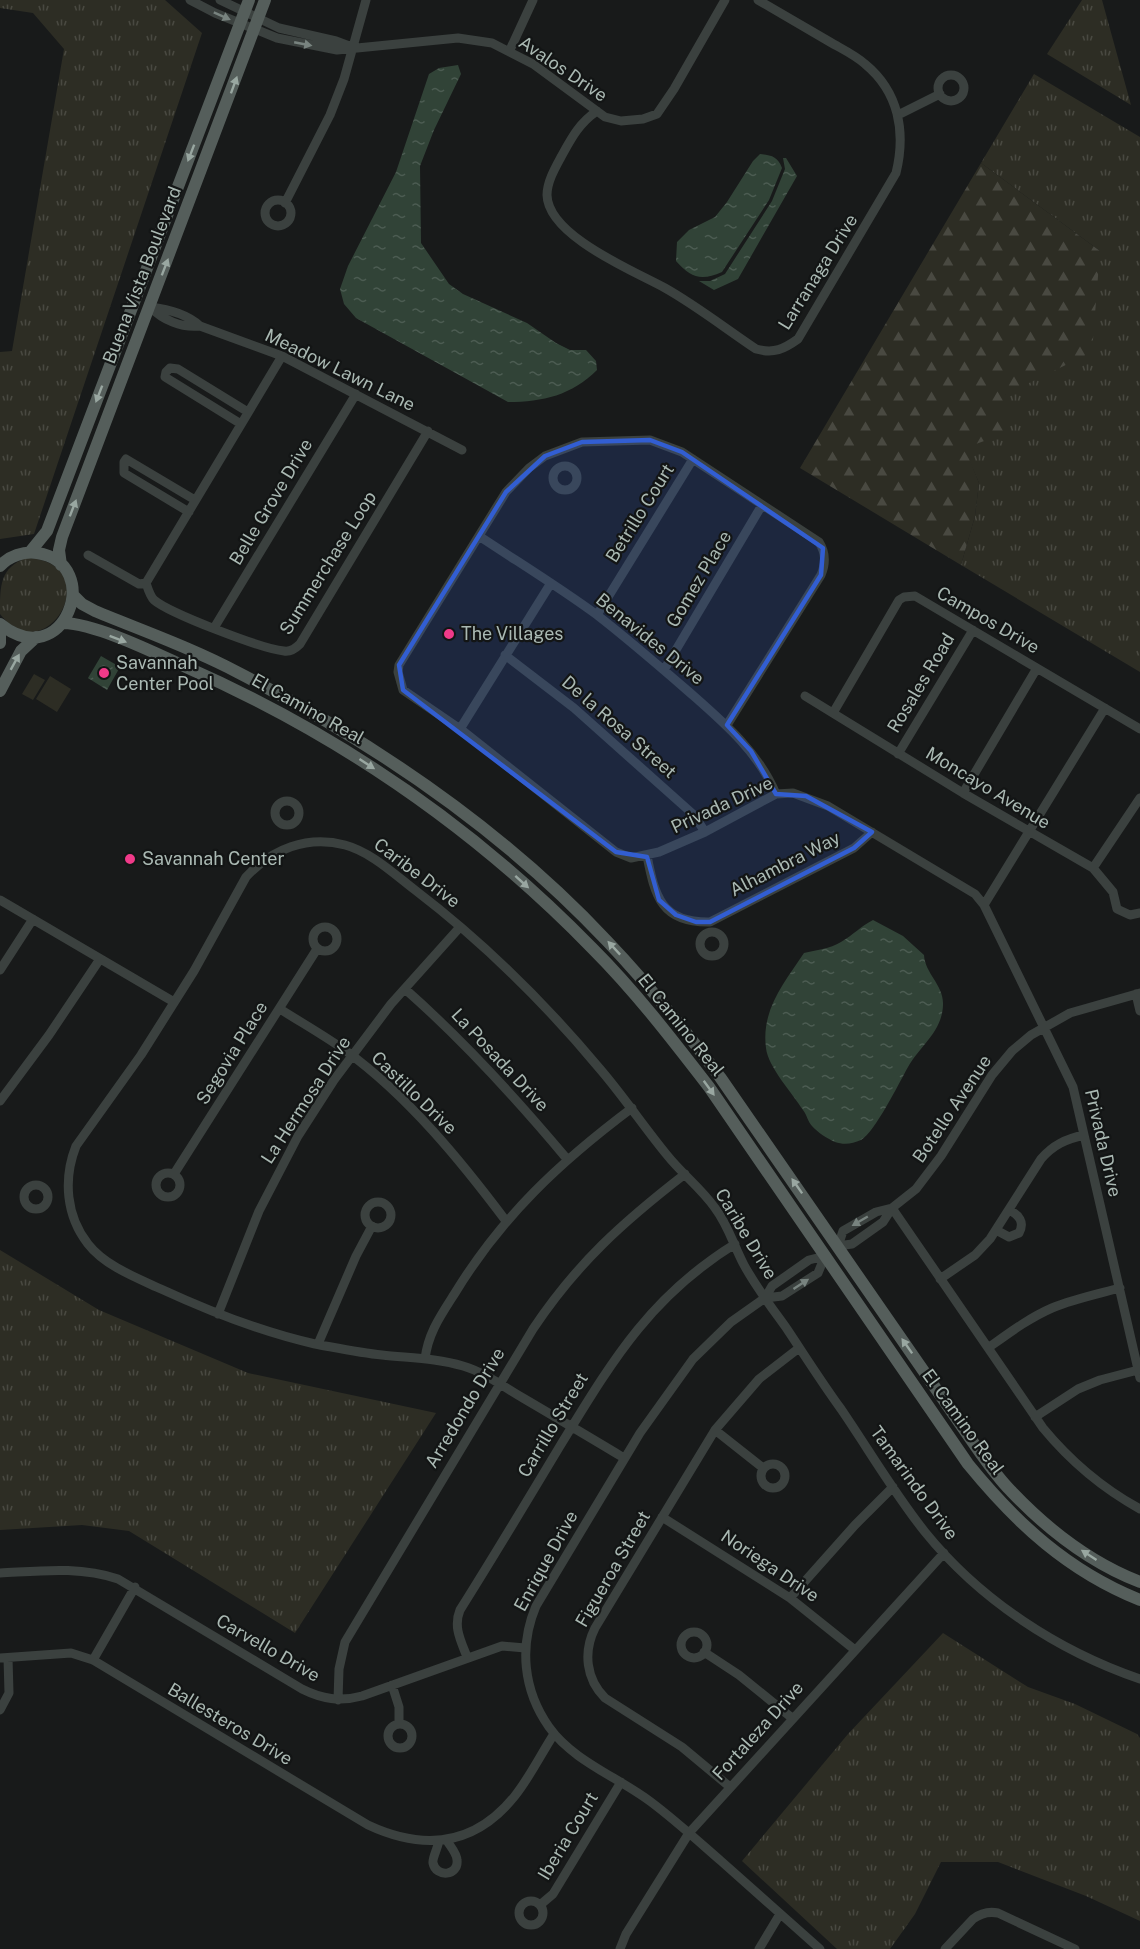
<svg xmlns="http://www.w3.org/2000/svg" width="1140" height="1949" font-family="'Public Sans',sans-serif">
<style>
.grass{fill:url(#grass-tufts)}
.forest{fill:url(#forest-firs)}
.garden{fill:#2d2d24}
.water{fill:url(#water-ripples)}
.lines{fill:none;stroke-linecap:round;stroke-linejoin:round}
.minor{stroke:#3b413f;stroke-width:9}
.major{stroke:#555e5b;stroke-width:12}
.oneway{fill:#78837f}
.oneway2{fill:#99a7a1}
.marked{fill:#325ed2;fill-opacity:0.2;stroke:#325ed2;stroke-width:4.5;stroke-linejoin:round}
.poi-dot{fill:#f03a89;stroke:#131515;stroke-width:2}
.labels{text-anchor:middle;stroke-width:4.5;stroke-linejoin:round;paint-order:stroke}
.street-label{font-size:18px;fill:#aab9b3;stroke:#131515}
.poi-label{font-size:18px;fill:#aab9b3;stroke:#131515;text-anchor:start}
</style>
<defs>
<pattern id="grass-tufts" width="24" height="20" patternUnits="userSpaceOnUse" patternTransform="scale(1.5)"><rect width="24" height="20" fill="#2d2d24"/><path d="M3 7l-1-3M5 7V3M7 7l1-3M15 17l-1-3M17 17v-4M19 17l1-3" fill="none" stroke="#494941"/></pattern>
<pattern id="forest-firs" width="22" height="20" patternUnits="userSpaceOnUse" patternTransform="scale(1.5)"><rect width="22" height="20" fill="#2d2d24"/><path d="M5 1l3.5 6h-7zM16 11l3.5 6h-7z" fill="#494941"/></pattern>
<pattern id="water-ripples" width="26" height="14" patternUnits="userSpaceOnUse" patternTransform="scale(1.5)"><rect width="26" height="14" fill="#314337"/><path d="M2 4q2-2 4 0t4 0M15 11q2-2 4 0t4 0" fill="none" stroke="#4c5c52"/></pattern>
</defs>
<rect width="100%" height="100%" fill="#181a1a"/>
<!-- grass -->
<path class="grass" d="M0 0H165L202 33 34 534 0 539V352L12 351 64 49 33 13 0 8Z
M1082 0H1102L1131 105 1047 54Z
M1034 74 1140 137V672L961 565 975 516 979 483 964 448 1005 395 1100 251 981 163Z
M26 558C109 561 48 675 0 614 0 585 0 568 26 558Z
M0 1250 99 1310 248 1373 436 1413 295 1633 129 1531 82 1525 0 1530Z
M943 1633 1028 1687 1075 1704 1137 1734 1140 1738V1921L1086 1896 998 1862H941L915 1914 890 1949H837L742 1861 848 1734Z"/>
<!-- forest -->
<path class="forest" d="M981 163 1100 251 1092 352 1005 395 1006 433 965 448 979 483 975 516 961 565 800 468Z"/>
<!-- garden -->
<path class="garden" d="M34 674 45 680 33 700 22 694Z
M50 676 71 689 57 712 36 699Z"/>
<!-- water -->
<path class="water" d="M458 65 461 74 434 130 420 166 421 243 449 284 463 294 527 323 556 343 570 350H586L596 361 597 370C572 395 543 402 508 402L356 318 344 304 340 289 348 266 396 172 429 74 439 68Z
M760 154C772 155 778 157 782 168L769 200 722 272C701 281 691 278 676 261L677 242 689 230 715 217 727 202 753 161Z
M783 158H786L797 176 738 279 714 290 699 281H710L725 274 772 201 785 169Z
M101 656 120 667 107 690 88 678Z
M873 920 903 936 924 955C925 974 944 985 943 1005 942 1032 920 1046 908 1067 899 1083 875 1132 861 1140 852 1144 844 1145 835 1142 828 1139 817 1132 812 1126 808 1122 807 1115 803 1110 793 1094 768 1067 766 1048 761 1010 784 983 804 953 816 950 830 949 841 942 853 935 861 926 873 920Z"/>
<g class="lines">
<!-- minor -->
<path class="minor" d="M190 0 215 13 277 38 337 50 458 38 492 43 533 64 605 117 621 121 643 119 657 114 674 89 725 0
M220 0 279 28 336 41 352 47
M509 52 533 0
M938 88a13 13 0 1 1 26 0a13 13 0 1 1-26 0Z
M597 111C579 123 571 139 561 157 555 168 547 182 547 195 548 236 634 271 665 288 697 306 726 329 756 349 774 354 784 349 798 339L896 173C906 132 899 92 865 64 855 55 842 49 830 42 806 28 782 14 758 0
M898 115 940 94
M265 213a13 13 0 1 1 26 0a13 13 0 1 1-26 0Z
M285 203 330 115 344 79 366 0
M150 307C168 309 187 314 200 326L282 356 462 450
M150 307C163 320 181 328 200 326
M282 356 146 583C148 589 150 596 154 600 169 613 262 649 284 651 290 652 296 648 300 644L428 431
M241 424 165 377 166 372 170 368 178 369 248 412
M553 478a12 12 0 1 1 24 0a12 12 0 1 1-24 0Z
M189 512 124 473V462L126 459 195 500
M479 536C518 562 559 587 597 615 628 639 658 665 688 691 722 721 758 751 776 794
M88 555 139 584 146 583
M597 615 693 459
M214 628 356 394
M505 655 574 708 694 815 705 832
M664 670 762 505
M805 696 963 793 1093 868 1113 892 1117 909 1130 915 1140 913
M833 713 899 600 904 597 915 596 1140 729
M727 725 821 575C826 563 826 553 819 542L682 452 650 440 582 442 545 456 529 468 506 492 399 665 398 672 403 690 463 731 616 852 631 858 659 852 705 832 776 794 793 793 828 806 975 894 984 905 1073 1087 1140 1378
M460 729 551 583
M898 754 973 630
M963 793 1037 668
M275 813a12 12 0 1 1 24 0a12 12 0 1 1-24 0Z
M647 856C655 896 661 923 710 922L854 848 872 832
M1093 868 1140 798
M0 900 174 1002
M984 905 1105 708
M313 939a12 12 0 1 1 24 0a12 12 0 1 1-24 0Z
M700 944a12 12 0 1 1 24 0a12 12 0 1 1-24 0Z
M0 970 33 919
M405 989C464 1041 516 1098 567 1159
M1136 994 1140 1011
M280 1009C302 1023 325 1036 346 1051 408 1096 461 1161 506 1221
M0 1101 49 1035 100 959
M156 1185a12 12 0 1 1 24 0a12 12 0 1 1-24 0Z
M174 1174 317 949
M24 1197a12 12 0 1 1 24 0a12 12 0 1 1-24 0Z
M365 1215a13 13 0 1 1 26 0a13 13 0 1 1-26 0Z
M892 1208 876 1212 843 1231 838 1246 852 1244 883 1222 892 1208 916 1189 941 1156 992 1075 1012 1051 1031 1035 1070 1013 1140 993
M892 1208 1043 1428C1071 1462 1102 1488 1140 1509
M996 1230 1009 1237 1019 1233C1025 1222 1019 1215 1009 1210
M940 1279 975 1255 990 1239 1041 1159C1053 1145 1066 1139 1084 1135
M765 1298 782 1296 818 1273 825 1256
M218 1314 259 1211 298 1136 334 1080 391 1004 460 927
M318 1344 356 1256 372 1226
M988 1348C1009 1333 1029 1318 1052 1308 1074 1299 1098 1294 1120 1288
M425 1359C428 1333 441 1315 455 1293 502 1216 560 1162 632 1108
M1035 1417 1078 1389 1100 1380 1138 1370
M715 1430 763 1468
M624 1458C591 1438 557 1418 523 1398 504 1387 484 1372 463 1366 437 1358 409 1358 382 1355 360 1353 337 1348 315 1344 261 1332 211 1312 161 1289 137 1278 105 1266 88 1244 66 1216 63 1179 76 1146L141 1055 194 971 246 877C272 849 307 835 345 845 371 852 394 874 415 890 483 942 545 1003 600 1069 624 1097 644 1127 667 1155 682 1174 701 1188 715 1208 728 1225 734 1246 744 1265 756 1287 772 1308 787 1329 805 1356 822 1383 841 1409 869 1450 894 1493 925 1532 980 1600 1058 1651 1140 1679
M761 1476a12 12 0 1 1 24 0a12 12 0 1 1-24 0Z
M662 1517 790 1598 855 1650
M0 1573C40 1571 79 1566 118 1579L302 1689C322 1699 340 1702 362 1696L502 1646 525 1648
M790 1598 855 1525 893 1487
M681 1645a13 13 0 1 1 26 0a13 13 0 1 1-26 0Z
M704 1652 739 1675 792 1718
M467 1657C461 1641 453 1627 460 1610 494 1556 527 1501 560 1446 611 1363 649 1297 735 1244
M0 1658 71 1653 93 1660 368 1825C424 1851 474 1846 514 1797 530 1777 541 1754 554 1734
M93 1660 135 1587
M392 1685 399 1707V1724
M338 1700 339 1669 345 1642 533 1329C577 1263 623 1222 685 1174
M0 1710 9 1693 8 1658
M388 1736a12 12 0 1 1 24 0a12 12 0 1 1-24 0Z
M730 1787 682 1747 605 1698C586 1679 583 1652 595 1628L715 1430 759 1379 799 1348
M439 1840C438 1848 432 1858 433 1863 436 1878 459 1876 457 1860 457 1853 449 1845 446 1839
M519 1913a12 12 0 1 1 24 0a12 12 0 1 1-24 0Z
M540 1905 553 1894 621 1782
M620 1949 626 1934 689 1833 944 1553
M759 1949 780 1914
M820 1949C787 1920 754 1890 721 1861 698 1841 675 1820 651 1802 618 1777 573 1761 549 1727 523 1690 519 1646 536 1606L640 1433 693 1359 731 1322 765 1298 772 1286 809 1260 825 1256
M945 1949 973 1919C981 1913 988 1911 998 1913L1075 1949"/>
<!-- major -->
<path class="major" d="M30 552 47 531 249 0
M61 565 59 550 62 537 265 0
M0 566C9 556 24 551 37 553 106 563 64 676 0 624
M73 595 82 604 95 611C143 631 192 648 237 672 373 742 502 829 607 941 648 984 685 1030 720 1077L979 1451C989 1465 999 1479 1011 1491 1047 1529 1091 1563 1140 1582
M63 623C97 624 153 652 186 667 338 734 476 829 592 948 635 991 672 1039 709 1087L968 1464C1017 1524 1068 1571 1140 1600
M0 629V643
M0 691 21 651 36 637"/>
</g>
<!-- one-way arrows -->
<defs><path id="oneway-solid" d="M-6-.8H1V-3.2L6.5 0L1 3.2V.8H-6Z" transform="scale(1.5)"/></defs>
<g class="oneway">
<use href="#oneway-solid" transform="translate(222 16) rotate(24)"/>
<use href="#oneway-solid" transform="translate(303 44) rotate(11)"/>
<use href="#oneway-solid" transform="translate(860 1221) rotate(150)"/>
<use href="#oneway-solid" transform="translate(801 1284) rotate(-33)"/>
</g>
<g class="oneway2">
<use href="#oneway-solid" transform="translate(234 85) rotate(-70)"/>
<use href="#oneway-solid" transform="translate(191 153) rotate(111)"/>
<use href="#oneway-solid" transform="translate(165 267) rotate(-69)"/>
<use href="#oneway-solid" transform="translate(99 394) rotate(111)"/>
<use href="#oneway-solid" transform="translate(73 508) rotate(-69)"/>
<use href="#oneway-solid" transform="translate(118 639) rotate(21)"/>
<use href="#oneway-solid" transform="translate(15 662) rotate(-61)"/>
<use href="#oneway-solid" transform="translate(367 764) rotate(33)"/>
<use href="#oneway-solid" transform="translate(522 882) rotate(42)"/>
<use href="#oneway-solid" transform="translate(614 948) rotate(-133)"/>
<use href="#oneway-solid" transform="translate(709 1088) rotate(54)"/>
<use href="#oneway-solid" transform="translate(797 1186) rotate(-125)"/>
<use href="#oneway-solid" transform="translate(907 1346) rotate(-125)"/>
<use href="#oneway-solid" transform="translate(1089 1555) rotate(-147)"/>
</g>
<!-- marked area -->
<path class="marked" d="M650 440 682 452 823 548 821 575 727 725 751 751 776 794 806 796 872 832 854 848 710 922H696L676 915 659 900 647 857 616 852 403 690 399 665 506 492 545 456 582 442Z"/>
<!-- markers -->
<g class="poi-dot">
<circle cx="449" cy="634" r="6"/>
<circle cx="104" cy="673" r="6"/>
<circle cx="130" cy="859" r="6"/>
</g>
<g class="labels">
<!-- street labels -->
<g class="street-label">
<text transform="translate(563 69) rotate(34)" y="6">Avalos Drive</text>
<text transform="translate(818 272) rotate(-58)" y="6">Larranaga Drive</text>
<text transform="translate(142 275) rotate(-69)" y="6">Buena Vista Boulevard</text>
<text transform="translate(340 370) rotate(26)" y="6">Meadow Lawn Lane</text>
<text transform="translate(271 502) rotate(-59)" y="6">Belle Grove Drive</text>
<text transform="translate(640 513) rotate(-58)" y="6">Betrillo Court</text>
<text transform="translate(328 563) rotate(-58)" y="6">Summerchase Loop</text>
<text transform="translate(699 579) rotate(-59)" y="6">Gomez Place</text>
<text transform="translate(988 620) rotate(30)" y="6">Campos Drive</text>
<text transform="translate(650 639) rotate(39)" y="6">Benavides Drive</text>
<text transform="translate(921 683) rotate(-59)" y="6">Rosales Road</text>
<text transform="translate(308 709) rotate(29)" y="6">El Camino Real</text>
<text transform="translate(619 727) rotate(41)" y="6">De la Rosa Street</text>
<text transform="translate(988 788) rotate(31)" y="6">Moncayo Avenue</text>
<text transform="translate(722 805) rotate(-25)" y="6">Privada Drive</text>
<text transform="translate(785 864) rotate(-27)" y="6">Alhambra Way</text>
<text transform="translate(417 873) rotate(37)" y="6">Caribe Drive</text>
<text transform="translate(681 1025) rotate(51)" y="6">El Camino Real</text>
<text transform="translate(232 1053) rotate(-58)" y="6">Segovia Place</text>
<text transform="translate(500 1060) rotate(47)" y="6">La Posada Drive</text>
<text transform="translate(414 1093) rotate(44)" y="6">Castillo Drive</text>
<text transform="translate(306 1100) rotate(-57)" y="6">La Hermosa Drive</text>
<text transform="translate(952 1109) rotate(-56)" y="6">Botello Avenue</text>
<text transform="translate(1103 1143) rotate(77)" y="6">Privada Drive</text>
<text transform="translate(746 1234) rotate(59)" y="6">Caribe Drive</text>
<text transform="translate(465 1408) rotate(-59)" y="6">Arredondo Drive</text>
<text transform="translate(963 1422) rotate(54)" y="6">El Camino Real</text>
<text transform="translate(553 1425) rotate(-59)" y="6">Carrillo Street</text>
<text transform="translate(914 1483) rotate(54)" y="6">Tamarindo Drive</text>
<text transform="translate(546 1561) rotate(-61)" y="6">Enrique Drive</text>
<text transform="translate(770 1566) rotate(34)" y="6">Noriega Drive</text>
<text transform="translate(613 1569) rotate(-60)" y="6">Figueroa Street</text>
<text transform="translate(268 1648) rotate(30)" y="6">Carvello Drive</text>
<text transform="translate(230 1724) rotate(31)" y="6">Ballesteros Drive</text>
<text transform="translate(758 1731) rotate(-48)" y="6">Fortaleza Drive</text>
<text transform="translate(568 1836) rotate(-59)" y="6">Iberia Court</text>
</g>
<!-- poi labels -->
<g class="poi-label">
<text x="461" y="640">The Villages</text>
<text x="116" y="669">Savannah<tspan x="116" dy="21">Center Pool</tspan></text>
<text x="142" y="865">Savannah Center</text>
</g>
</g>
</svg>
